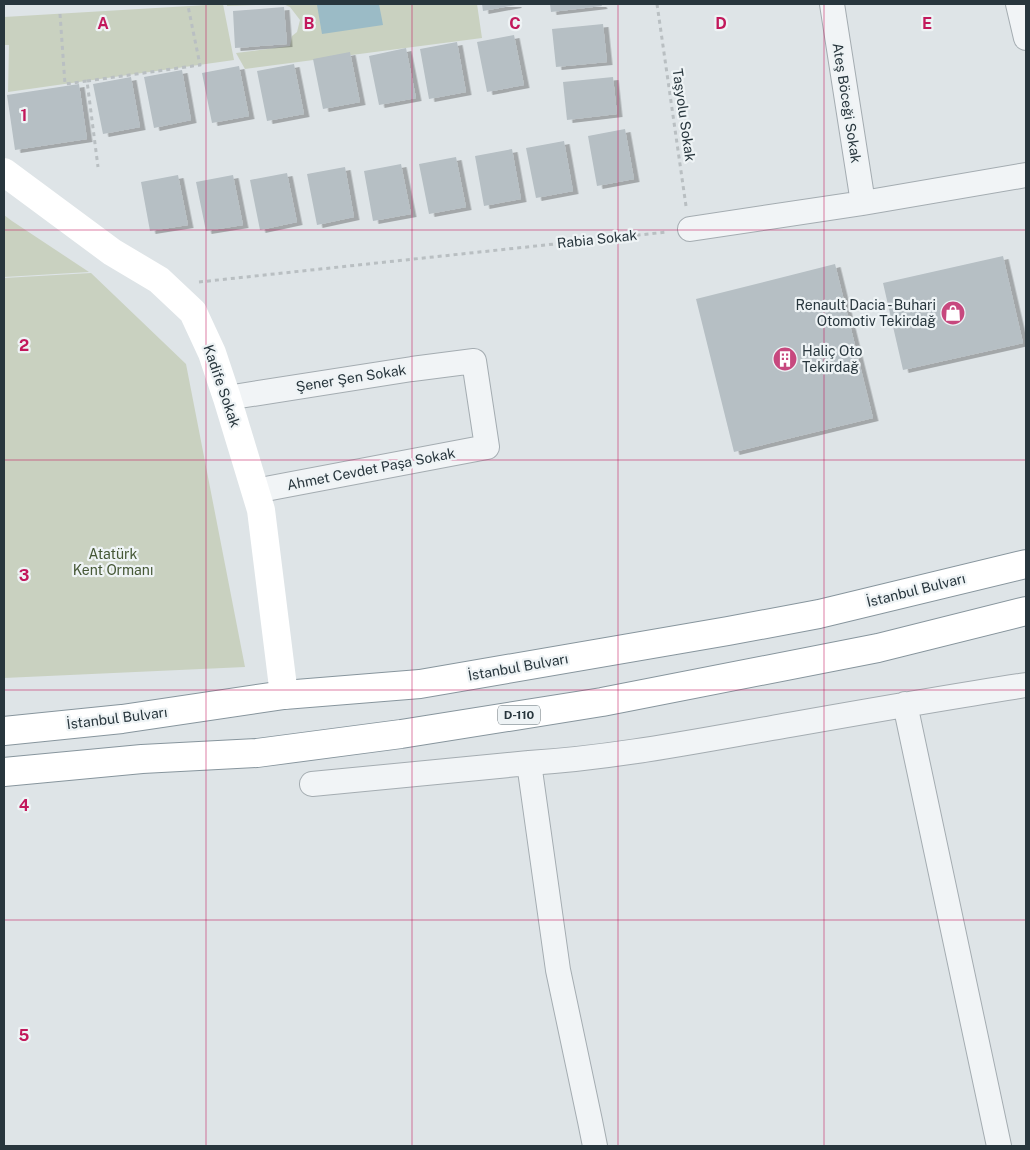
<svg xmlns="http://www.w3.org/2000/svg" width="1030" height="1150" font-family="'Public Sans',sans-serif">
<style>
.green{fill:#c9d1c0}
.water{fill:#9bbbc6}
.building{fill:#b6bfc4;filter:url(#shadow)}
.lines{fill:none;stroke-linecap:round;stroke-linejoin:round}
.street-casing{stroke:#a4acb1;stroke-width:26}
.highway-casing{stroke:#87959d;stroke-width:30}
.path{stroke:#b9bfc2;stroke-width:3;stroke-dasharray:4 4;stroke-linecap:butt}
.street{stroke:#f1f4f6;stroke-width:24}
.secondary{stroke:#fff;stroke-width:28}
.highway{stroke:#fff;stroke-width:28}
.grid{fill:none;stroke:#c2185b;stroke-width:1;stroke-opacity:0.55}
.labels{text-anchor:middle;stroke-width:4.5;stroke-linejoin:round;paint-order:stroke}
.shield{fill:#eef3f5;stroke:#636f74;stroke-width:1}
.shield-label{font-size:12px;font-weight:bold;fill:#28363d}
.street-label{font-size:14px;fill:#28363d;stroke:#eef3f5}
.poi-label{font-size:14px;fill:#28363d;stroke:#eef3f5;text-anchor:end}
.park-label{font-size:14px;fill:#465836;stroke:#eef3f5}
.grid-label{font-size:16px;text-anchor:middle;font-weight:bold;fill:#c2185b;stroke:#eef3f5;stroke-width:4.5;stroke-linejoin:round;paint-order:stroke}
</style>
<defs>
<filter id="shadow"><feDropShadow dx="5.5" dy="3" stdDeviation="0" flood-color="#0004"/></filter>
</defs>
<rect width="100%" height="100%" fill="#dee4e7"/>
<!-- green -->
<path class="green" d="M223 4 234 60 8 92 9 45H4V17Z
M227 4H477L482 38 245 69 236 53 290 46 292 36 297 32 300 20 290 7 283 4 227 6Z
M4 215 12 221 89 272 4 277Z
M91 273 186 364 245 667 4 678V278Z"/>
<!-- water -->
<path class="water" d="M324 4H379L383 25 322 34 317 5Z"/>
<!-- building -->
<path class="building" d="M482 4H516V5L483 11Z
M550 4H601L602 6 551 12Z
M284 7 287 44 235 48 233 11Z
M603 24 607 62 556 67 552 29Z
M514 35 524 85 487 92 477 42Z
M457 42 466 92 429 99 420 49Z
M406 48 416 98 379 105 369 56Z
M350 52 360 102 323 109 313 59Z
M294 64 304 114 267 121 257 71Z
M239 66 249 116 212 123 202 73Z
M182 70 191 120 154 128 144 77Z
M131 77 140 127 103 134 93 84Z
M613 77 617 114 567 120 563 82Z
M79 84 87 139 15 150 7 95Z
M625 129 634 179 597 186 588 136Z
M564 141 573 191 536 198 526 148Z
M512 149 521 199 484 206 475 156Z
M456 157 466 207 429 214 419 164Z
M401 164 411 214 373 221 364 171Z
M345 167 354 217 317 225 307 174Z
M287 173 297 222 260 230 250 180Z
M178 175 188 225 150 231 141 182Z
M233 175 243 225 206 231 196 182Z
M1003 256 1023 343 903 370 883 283Z
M835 264 873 418 734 452 696 299Z"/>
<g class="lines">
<defs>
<path id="street" d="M832 4 863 203
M1018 4 1026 38
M690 229 863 203 1026 175
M227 398 412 369 474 361 487 447 255 491
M905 704 999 1146
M529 763 558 970 590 1121 595 1146
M312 784 529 763C611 758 692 742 772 728 857 713 941 698 1026 685"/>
<path id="highway" d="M4 731 122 719 284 695 420 684 728 631 819 614 1026 564
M4 772 142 759 257 753 401 734 602 702 878 648 1026 611"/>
</defs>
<!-- street casing -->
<use href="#street" class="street-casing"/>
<!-- highway casing -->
<use href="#highway" class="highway-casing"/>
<!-- path -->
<path class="path" d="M657 4 686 206
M60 14 65 84 87 81 98 167
M87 81 200 65 188 6
M199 282 667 232"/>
<!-- street -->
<use href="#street" class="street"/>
<!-- secondary -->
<path class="secondary" d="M4 172 112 252 159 280 193 312 212 353 227 398 261 510 284 695"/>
<!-- highway -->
<use href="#highway" class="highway"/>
</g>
<!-- grid -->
<path class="grid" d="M206 4V1146M412 4V1146M618 4V1146M824 4V1146M4 230H1026M4 460H1026M4 690H1026M4 920H1026"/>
<!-- icons -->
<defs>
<symbol id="shop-disc" viewBox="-11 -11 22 22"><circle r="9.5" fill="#c7487e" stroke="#eef3f5"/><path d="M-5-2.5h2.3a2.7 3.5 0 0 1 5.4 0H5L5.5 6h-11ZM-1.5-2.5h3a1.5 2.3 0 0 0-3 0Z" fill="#fff"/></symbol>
<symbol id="building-disc" viewBox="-11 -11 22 22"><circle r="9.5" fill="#c7487e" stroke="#eef3f5"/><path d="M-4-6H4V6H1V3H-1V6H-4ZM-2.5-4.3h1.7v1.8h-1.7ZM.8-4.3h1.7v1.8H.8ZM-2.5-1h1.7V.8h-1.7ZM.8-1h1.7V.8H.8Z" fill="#fff"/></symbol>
</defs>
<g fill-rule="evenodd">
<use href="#shop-disc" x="939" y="299" width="28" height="28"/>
<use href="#building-disc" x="771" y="345" width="28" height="28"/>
</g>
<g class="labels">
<!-- shield labels -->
<rect class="shield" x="498" y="705.5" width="42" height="19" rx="4"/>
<g class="shield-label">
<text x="519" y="719">D-110</text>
</g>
<!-- street labels -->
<g class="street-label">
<text transform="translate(847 103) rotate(81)" y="5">Ateş Böceği Sokak</text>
<text transform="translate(684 115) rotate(82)" y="5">Taşyolu Sokak</text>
<text transform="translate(597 239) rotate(-6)" y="5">Rabia Sokak</text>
<text transform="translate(351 378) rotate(-9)" y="5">Şener Şen Sokak</text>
<text transform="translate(222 386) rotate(71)" y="5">Kadife Sokak</text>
<text transform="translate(371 469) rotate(-11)" y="5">Ahmet Cevdet Paşa Sokak</text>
<text transform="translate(916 590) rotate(-14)" y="5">İstanbul Bulvarı</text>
<text transform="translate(518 667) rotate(-10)" y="5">İstanbul Bulvarı</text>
<text transform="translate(117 718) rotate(-7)" y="5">İstanbul Bulvarı</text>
</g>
<!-- poi labels -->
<g class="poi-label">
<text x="936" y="310">Renault Dacia - Buhari<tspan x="936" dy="16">Otomotiv Tekirdağ</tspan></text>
<text x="802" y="356" text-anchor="start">Haliç Oto<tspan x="802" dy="16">Tekirdağ</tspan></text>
</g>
<!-- park labels -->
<g class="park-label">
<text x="113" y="559">Atatürk<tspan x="113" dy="16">Kent Ormanı</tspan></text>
</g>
</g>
<g class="grid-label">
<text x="103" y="29">A</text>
<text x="309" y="29">B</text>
<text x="515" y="29">C</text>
<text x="721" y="29">D</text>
<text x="927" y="29">E</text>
<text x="24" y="121">1</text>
<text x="24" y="351">2</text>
<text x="24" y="581">3</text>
<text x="24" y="811">4</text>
<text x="24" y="1041">5</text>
</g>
<!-- border -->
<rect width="1030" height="1150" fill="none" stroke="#28363d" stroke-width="10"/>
</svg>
